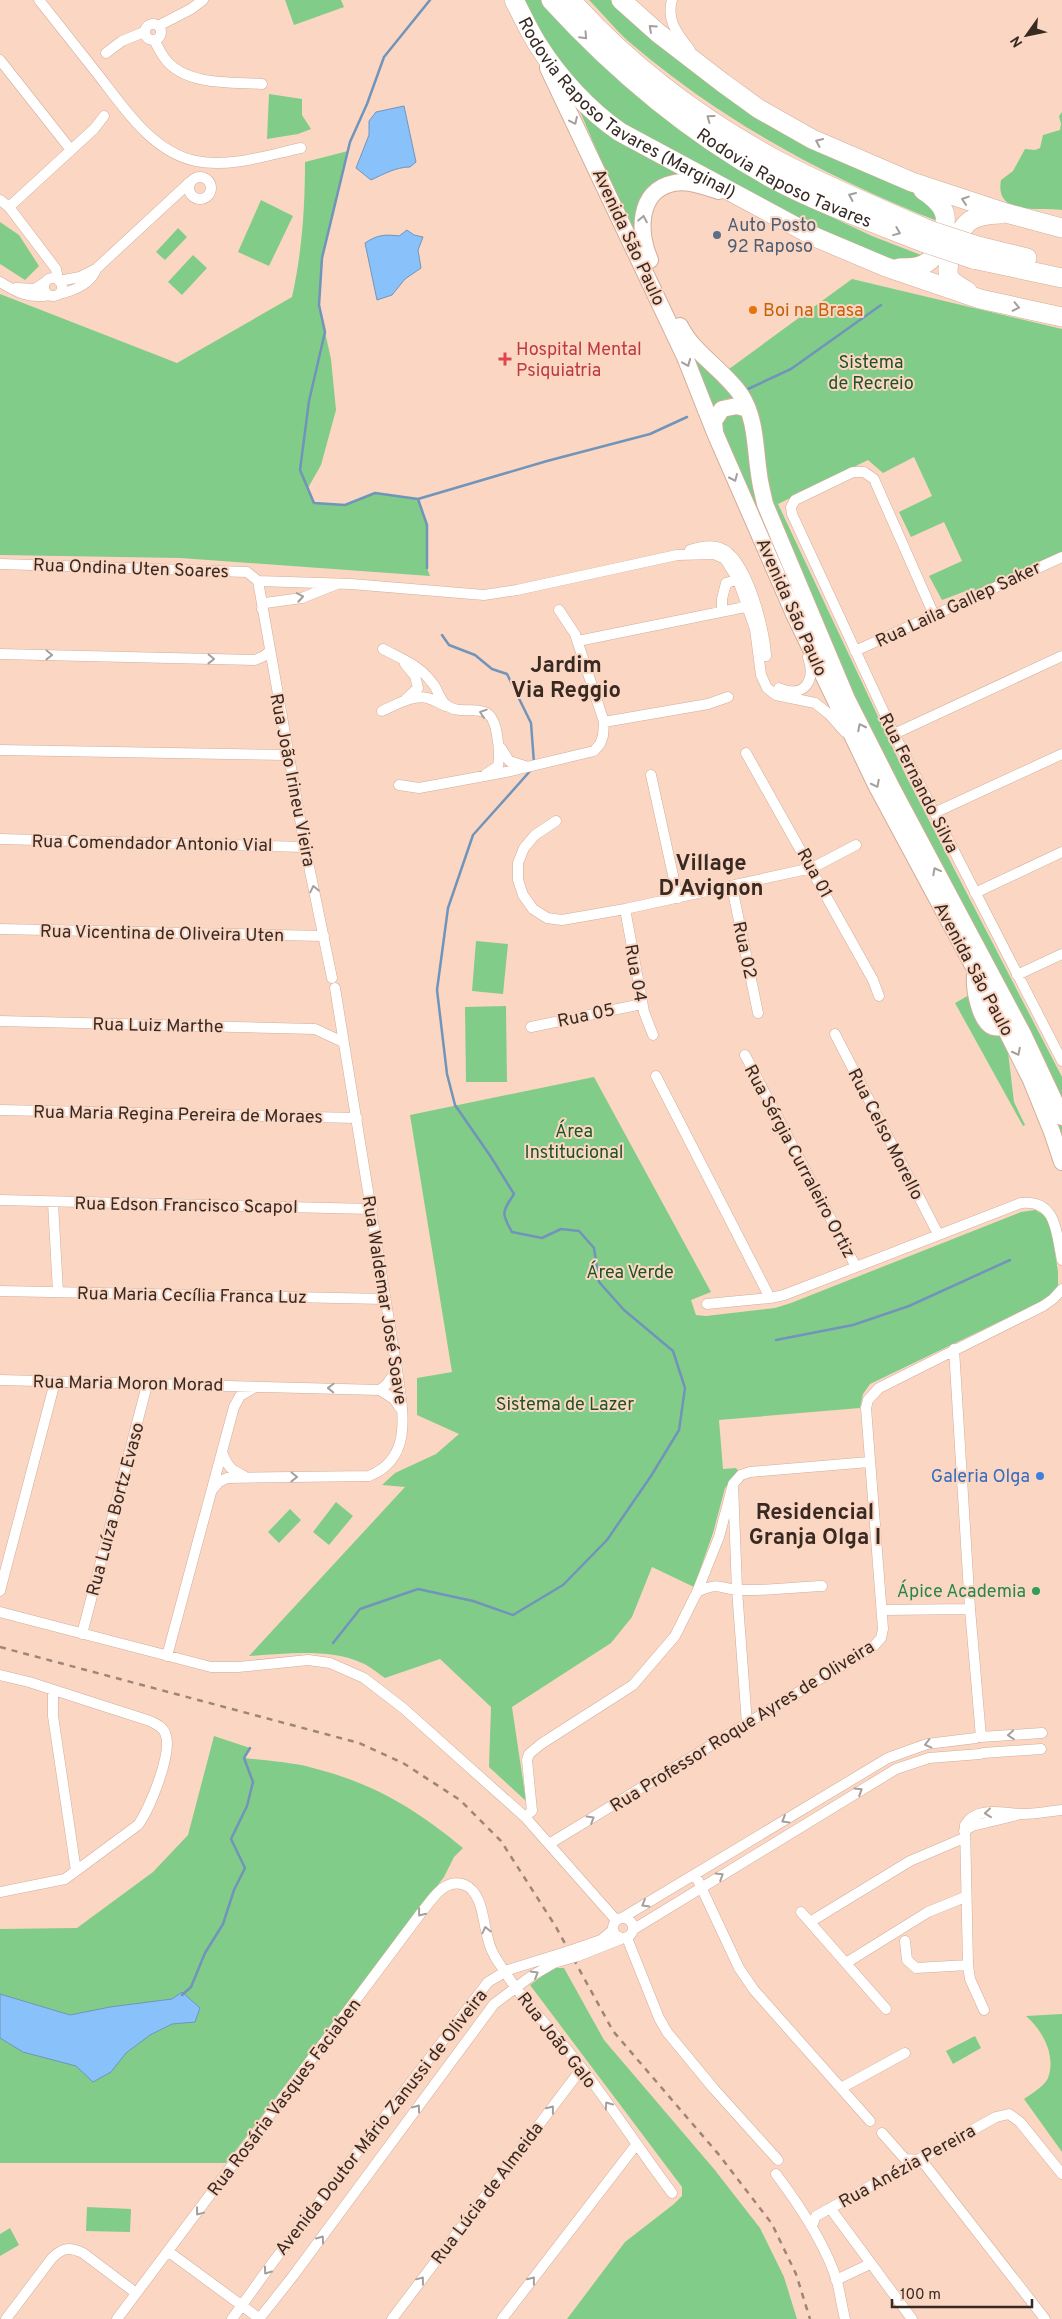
<svg xmlns="http://www.w3.org/2000/svg" width="1062" height="2319" font-family="Overpass,sans-serif">
<style>
.green{fill:#82cc89}
.water{fill:#89c2fb;stroke:#7194ba}
.lines{fill:none;stroke-linecap:round;stroke-linejoin:round}
.stream{stroke:#7194ba;stroke-width:2.5}
.street-casing{stroke:#d0ad9a;stroke-width:11}
.primary-casing{stroke:#d0ad9a;stroke-width:18}
.highway-casing{stroke:#d0ad9a;stroke-width:20}
.street{stroke:#fff;stroke-width:10}
.primary{stroke:#fff;stroke-width:16}
.highway{stroke:#fff;stroke-width:19}
.rail{stroke:#9f8577;stroke-width:2.5;stroke-dasharray:6 6;stroke-linecap:butt}
.street-bridge-casing{stroke:#d0ad9a;stroke-width:11;stroke-linecap:butt}
.highway-bridge-casing{stroke:#d0ad9a;stroke-width:20;stroke-linecap:butt}
.street-bridge{stroke:#fff;stroke-width:10}
.highway-bridge{stroke:#fff;stroke-width:19}
.oneway{stroke:#a59f9c}
.service-dot{fill:#5c6f8a;stroke:#fbd7c3;stroke-width:2}
.food-dot{fill:#e8710a;stroke:#fbd7c3;stroke-width:2}
.health-dot{fill:#e0444e;stroke:#fbd7c3;stroke-width:2}
.shop-dot{fill:#3f7fe0;stroke:#fbd7c3;stroke-width:2}
.leisure-dot{fill:#2e9e5b;stroke:#fbd7c3;stroke-width:2}
.labels{text-anchor:middle;stroke-width:4;stroke-linejoin:round;paint-order:stroke}
.street-label{font-size:18px;fill:#382a23;stroke:#fbd7c3}
.service-label{font-size:18px;fill:#4e5e75;stroke:#fbd7c3;text-anchor:start}
.food-label{font-size:18px;fill:#c56008;stroke:#fbd7c3;text-anchor:start}
.health-label{font-size:18px;fill:#be3a42;stroke:#fbd7c3;text-anchor:start}
.park-label{font-size:18px;fill:#1d5326;stroke:#fbd7c3}
.shop-label{font-size:18px;fill:#366cbe;stroke:#fbd7c3;text-anchor:end}
.leisure-label{font-size:18px;fill:#27864d;stroke:#fbd7c3;text-anchor:end}
.district-label{font-size:22px;font-weight:bold;fill:#382a23;stroke:#fbd7c3}
</style>
<rect width="100%" height="100%" fill="#fbd7c3"/>
<!-- green -->
<path class="green" d="M285 0H341L344 7 294 25Z
M522 0H543L804 204 872 236 926 257 897 262 872 254 734 188 609 118 586 96 555 55 534 24Z
M589 0H616L707 80 931 199 940 222C830 179 725 123 634 46 618 33 604 15 589 0Z
M269 94 302 99V115L311 129 298 134 267 139Z
M576 102 688 174C649 174 626 205 637 243 641 255 647 266 652 278 658 290 662 305 670 316 689 345 714 372 736 399 723 397 716 403 710 415Z
M1062 112V210C1041 207 994 217 1001 180L1013 171 1025 149 1035 150 1040 148 1043 135 1060 130 1061 124 1059 116Z
M348 151 322 258 319 305 331 359 336 410 321 465 308 488 314 503 345 505 375 493 418 499 427 525V568L430 576 180 558 0 555V294L177 363 292 297C302 252 305 208 305 162Z
M261 200 293 216 269 266 238 252Z
M0 222 19 235 39 266 25 280 0 264Z
M178 228 187 237 165 260 156 252Z
M193 255 207 268 182 295 168 282Z
M852 279 1062 329V553L976 592 974 588 942 600 929 576 962 561 944 522 911 537 899 512 932 496 914 457 883 473 868 460 778 504 906 776 1062 1077V1104L863 720 769 500 729 369Z
M723 414H741L745 421 763 513 1049 1094 1062 1127V1146L853 731 720 424Z
M476 941 508 944 503 994 472 991Z
M978 990 1008 1052 1014 1102 1025 1125 1023 1126 955 1003Z
M506 1006 507 1082H466L465 1007Z
M594 1077 711 1292 691 1300 696 1315 706 1316 775 1308 791 1303 1021 1212 1035 1210 1044 1215 1051 1226 1058 1272V1287L1051 1297 870 1384 863 1394 860 1408 719 1420 723 1469 736 1468 739 1472 725 1488 713 1533 694 1587 652 1567 632 1617 611 1643 512 1707 526 1801 489 1767 491 1707 440 1659 385 1678C377 1673 370 1666 362 1663 329 1648 284 1654 249 1656L405 1487 382 1485 395 1473 436 1454 459 1434 417 1415V1378L452 1372 410 1115Z
M336 1502 353 1516 329 1545 313 1532Z
M290 1509 301 1520 279 1543 268 1532Z
M214 1736 250 1748 245 1758C267 1761 291 1762 313 1768 373 1783 416 1809 463 1848L454 1857 444 1877 226 2163H0V1929L77 1928 153 1872 188 1835Z
M553 1968H564L604 2040 714 2169 760 2228 784 2277 797 2319H567L625 2242 674 2204 682 2196V2187L530 1985Z
M1062 2014V2152L1024 2099C1032 2093 1047 2085 1049 2075 1055 2053 1042 2030 1026 2016Z
M975 2036 981 2048 953 2064 946 2051Z
M87 2207 131 2209 130 2232 86 2231Z
M10 2228 19 2245 0 2256V2234Z"/>
<!-- water -->
<path class="water" d="M404 106 416 162 410 167C396 167 384 174 371 180L356 168 369 135V121L376 112Z
M407 230 414 235 423 237 418 250 421 268 405 279 392 295 377 300 365 243C377 235 385 234 399 236Z
M182 1992 200 2008 195 2022 172 2024 150 2035 126 2053 111 2072 93 2082 76 2066 23 2052 0 2038V1994L70 2015 110 2007 172 1999Z"/>
<g class="lines">
<!-- stream -->
<path class="stream" d="M748 389 791 369 881 305
M418 499 547 461 650 434 687 417
M427 568V525L418 499 375 493 345 505 314 503 300 470 309 401 325 332 319 305 322 258 350 142 367 104 384 57 430 0
M442 635 449 645 475 655 492 669 507 674 531 723 534 763
M776 1340 853 1325 909 1306 1010 1260
M333 1643 360 1609 418 1589 473 1601 513 1615 563 1585 607 1540 651 1476 679 1430 685 1388 673 1351 624 1310 599 1282 594 1248 579 1231 561 1229 542 1238 512 1232C501 1213 502 1212 514 1194L491 1157 455 1105 447 1074 437 990 448 908 473 835 531 770
M182 1995 191 1987 205 1953 223 1924 234 1890 245 1868 231 1839 247 1806 253 1782 244 1758 250 1748"/>
<defs>
<path id="street" d="M39 0C58 24 77 48 96 72 122 105 151 152 196 161 230 168 268 155 301 148
M672 0C666 21 678 34 690 50
M145 32a8 8 0 1 1 16 0a8 8 0 1 1-16 0Z
M158 26 191 9 203 0
M154 40C158 47 161 54 166 60 187 86 233 82 262 84
M106 53 122 41 144 32
M0 60 71 150
M189 188a11 11 0 1 1 22 0a11 11 0 1 1-22 0Z
M0 200 9 207 56 269 58 280
M9 207 94 129 104 116
M44 287a9 9 0 1 1 18 0a9 9 0 1 1-18 0Z
M59 281 80 277 96 269 190 182
M0 282C16 292 29 299 49 295
M16 288 35 289 44 283
M59 294C73 291 88 285 95 272
M690 550C699 547 710 544 720 548 747 557 765 631 766 656
M0 564 247 572 258 581
M258 581 351 584 484 595 517 590 677 555 714 554 725 559 738 580 755 629 761 675 767 688 776 695 815 703 829 714 845 732
M258 581 305 847 332 978
M262 609 265 603 302 598 337 584
M722 611V599L726 583 743 578
M934 615 874 479 864 472H853L795 500 791 507 792 514 894 734 1062 1061
M578 641 750 606 752 607
M383 649C402 659 421 666 433 684 438 690 439 698 445 704 464 721 491 693 497 735 499 746 500 755 498 766L486 774
M855 651 1062 557
M0 654 255 660 264 656 270 651
M405 664 415 676 418 688 406 699
M779 688C805 699 816 680 808 657
M382 711C394 706 413 694 427 698 433 699 440 704 446 706
M604 722 708 704 728 697
M894 734 1062 656
M501 748 509 761 525 766
M0 750 288 755
M746 753 873 980 879 996
M651 775 678 898
M399 785 419 788 506 772 594 751 600 744 603 736 604 722 575 634 559 610
M934 813 1062 754
M556 821 535 835 524 848 518 863V880L523 895 533 909 547 918 562 920 625 909 812 868 856 845
M0 839 305 847
M732 887 758 1013
M975 893 1062 852
M625 909 644 1012 653 1035
M0 929 324 936
M1017 975 1062 954
M0 1021 315 1029 343 1042
M531 1027 642 1004
M835 1034 938 1234
M745 1055 856 1267
M656 1076 770 1298
M0 1110 357 1118
M0 1200 372 1209
M53 1203 58 1292
M0 1291 385 1299
M707 1304 770 1298 784 1295 1021 1203C1057 1199 1056 1233 1062 1260
M954 1349 970 1609 981 1737 1042 1733
M0 1380 380 1390 394 1399 400 1408
M380 1390 387 1384 397 1370
M222 1452C227 1466 231 1470 244 1476
M212 1490 219 1482 227 1478 369 1476C415 1458 402 1408 397 1370L335 988
M0 1591 55 1382
M697 1592C720 1581 719 1589 739 1590 766 1591 795 1587 822 1586
M883 1610 970 1609
M0 1612 211 1667H238L308 1660 330 1663 364 1678 403 1708 525 1817 616 1920
M82 1634 147 1385
M167 1656 234 1407 240 1396 255 1387
M0 1675 29 1682 150 1721C156 1724 163 1727 165 1733 174 1751 149 1810 138 1825L65 1879 0 1892
M53 1690V1716L76 1871
M747 1724 737 1590 733 1484 741 1475 750 1472 869 1462
M983 1753 1041 1749
M525 1817 532 1811 527 1760 529 1754 541 1744 633 1685 675 1636 697 1592 719 1537 733 1484
M964 1831 972 1826 1017 1815
M549 1844 874 1646 881 1638 883 1629 866 1408 868 1400 879 1388 1043 1306 1053 1299 1062 1289
M695 1874 739 1968 754 1990 870 2121
M801 1912 886 2009
M613 1928a10 10 0 1 1 20 0a10 10 0 1 1-20 0Z
M622 1918 888 1758 927 1744 976 1738
M810 1922 910 1861 964 1838
M634 1929 896 1769 929 1758 980 1754
M627 1938 659 2018 667 2032 714 2089 778 2160
M905 1941 907 1960 916 1968 968 1965
M575 1949 601 1940 613 1930
M578 1956 621 1939
M846 1963 928 1912 965 1897
M984 2010 970 1979 968 1965 965 1825C977 1805 1004 1814 1023 1814 1036 1814 1049 1811 1062 1810
M841 2088 905 2053
M882 2133 905 2159 919 2160 926 2166 1045 2319
M776 2174C800 2206 825 2243 837 2281 840 2293 842 2307 845 2319
M830 2208 912 2319
M812 2226 816 2216 996 2117 1009 2114 1020 2122 1062 2174
M169 2252 260 2319
M836 2280 870 2264
M6 2319 52 2258C63 2247 70 2247 83 2253L136 2293
M117 2319 421 1913C432 1900 444 1877 465 1885 483 1893 483 1923 488 1939 490 1948 494 1956 499 1963 522 2001 554 2032 581 2067 613 2108 641 2152 672 2193
M232 2319 273 2262 488 1982 508 1970 553 1956
M259 2319 293 2276 494 2004 530 1977 554 1963
M392 2319 582 2068
M502 2319 636 2145"/>
<path id="primary" d="M548 68 685 357 715 433 794 614 876 785 985 988 1031 1080 1052 1132 1062 1162
M650 260C638 234 637 190 674 183 689 180 705 187 719 191
M680 326C694 354 723 369 741 395 756 418 755 448 759 474 760 484 763 494 765 504L847 699 892 788 1023 1034 1062 1117
M715 432 714 421 722 409 737 406 748 409
M975 976C974 988 979 1021 993 1027 996 1028 1001 1027 1005 1027"/>
<g id="highway">
<path id="s1" d="M514 0C522 15 529 31 538 45 558 77 588 110 620 132L815 237 886 267 980 299 1062 317"/>
<path id="s2" d="M551 0C615 70 691 134 775 180 822 205 875 223 925 243"/>
<path d="M571 0C630 66 705 122 784 164 831 188 880 209 929 230"/>
<path d="M621 0 658 33 723 83 759 109 812 139 912 182 1006 213 1062 228"/>
<path d="M978 246 1027 258"/>
<path d="M973 259 1062 278"/>
<path d="M899 268C914 268 924 268 934 256 946 224 956 212 923 190"/>
<path d="M967 291C961 287 952 283 949 277 946 268 950 258 953 250 963 222 969 215 1000 214"/>
</g>
</defs>
<!-- street casing -->
<use href="#street" class="street-casing"/>
<!-- primary casing -->
<use href="#primary" class="primary-casing"/>
<!-- highway casing -->
<use href="#highway" class="highway-casing"/>
<!-- street -->
<use href="#street" class="street"/>
<!-- primary -->
<use href="#primary" class="primary"/>
<!-- highway -->
<use href="#highway" class="highway"/>
<!-- rail -->
<path class="rail" d="M0 1647 359 1743 403 1763 460 1800 501 1841 556 1927 613 2031 720 2156 772 2224 796 2274 810 2319"/>
<defs>
<path id="street-bridge" d="M553 1956 575 1949
M554 1963 578 1956"/>
<path id="highway-bridge" d="M929 230 978 246
M925 243 973 259"/>
</defs>
<!-- street-bridge casing -->
<use href="#street-bridge" class="street-bridge-casing"/>
<!-- highway-bridge casing -->
<use href="#highway-bridge" class="highway-bridge-casing"/>
<!-- street-bridge -->
<use href="#street-bridge" class="street-bridge"/>
<!-- highway-bridge -->
<use href="#highway-bridge" class="highway-bridge"/>
</g>
<!-- one-way arrows -->
<defs><path id="oneway-chevron" d="M-2-3.5L2.5 0L-2 3.5" fill="none" stroke-width="1.6" stroke-linecap="round" stroke-linejoin="round" transform="scale(1.25)"/></defs>
<g class="oneway">
<use href="#oneway-chevron" transform="translate(652 28) rotate(-138)"/>
<use href="#oneway-chevron" transform="translate(584 36) rotate(47)"/>
<use href="#oneway-chevron" transform="translate(710 118) rotate(-144)"/>
<use href="#oneway-chevron" transform="translate(574 121) rotate(65)"/>
<use href="#oneway-chevron" transform="translate(819 142) rotate(-156)"/>
<use href="#oneway-chevron" transform="translate(852 196) rotate(-156)"/>
<use href="#oneway-chevron" transform="translate(965 200) rotate(-162)"/>
<use href="#oneway-chevron" transform="translate(643 219) rotate(-79)"/>
<use href="#oneway-chevron" transform="translate(897 232) rotate(22)"/>
<use href="#oneway-chevron" transform="translate(1016 307) rotate(12)"/>
<use href="#oneway-chevron" transform="translate(687 363) rotate(68)"/>
<use href="#oneway-chevron" transform="translate(734 478) rotate(66)"/>
<use href="#oneway-chevron" transform="translate(300 597) rotate(-10)"/>
<use href="#oneway-chevron" transform="translate(49 655) rotate(1)"/>
<use href="#oneway-chevron" transform="translate(211 659) rotate(1)"/>
<use href="#oneway-chevron" transform="translate(483 713) rotate(-162)"/>
<use href="#oneway-chevron" transform="translate(861 727) rotate(-117)"/>
<use href="#oneway-chevron" transform="translate(876 784) rotate(63)"/>
<use href="#oneway-chevron" transform="translate(936 871) rotate(-118)"/>
<use href="#oneway-chevron" transform="translate(314 889) rotate(-102)"/>
<use href="#oneway-chevron" transform="translate(1017 1052) rotate(63)"/>
<use href="#oneway-chevron" transform="translate(331 1388) rotate(-178)"/>
<use href="#oneway-chevron" transform="translate(294 1477) rotate(1)"/>
<use href="#oneway-chevron" transform="translate(1011 1735) rotate(176)"/>
<use href="#oneway-chevron" transform="translate(928 1744) rotate(166)"/>
<use href="#oneway-chevron" transform="translate(859 1791) rotate(-32)"/>
<use href="#oneway-chevron" transform="translate(988 1813) rotate(174)"/>
<use href="#oneway-chevron" transform="translate(591 1819) rotate(-31)"/>
<use href="#oneway-chevron" transform="translate(785 1820) rotate(149)"/>
<use href="#oneway-chevron" transform="translate(720 1876) rotate(-32)"/>
<use href="#oneway-chevron" transform="translate(645 1904) rotate(150)"/>
<use href="#oneway-chevron" transform="translate(421 1913) rotate(128)"/>
<use href="#oneway-chevron" transform="translate(486 1930) rotate(-103)"/>
<use href="#oneway-chevron" transform="translate(535 1974) rotate(-31)"/>
<use href="#oneway-chevron" transform="translate(608 2105) rotate(-125)"/>
<use href="#oneway-chevron" transform="translate(417 2108) rotate(-54)"/>
<use href="#oneway-chevron" transform="translate(551 2109) rotate(-52)"/>
<use href="#oneway-chevron" transform="translate(199 2212) rotate(127)"/>
<use href="#oneway-chevron" transform="translate(321 2239) rotate(-54)"/>
<use href="#oneway-chevron" transform="translate(267 2271) rotate(126)"/>
<use href="#oneway-chevron" transform="translate(421 2280) rotate(-53)"/>
<use href="#oneway-chevron" transform="translate(532 2280) rotate(-52)"/>
</g>
<!-- markers -->
<circle class="service-dot" cx="717" cy="235" r="5"/>
<circle class="food-dot" cx="753" cy="310" r="5"/>
<path class="health-dot" d="M502.5 351.5h5v5h5v5h-5v5h-5v-5h-5v-5h5z"/>
<circle class="shop-dot" cx="1040" cy="1476" r="5"/>
<circle class="leisure-dot" cx="1036" cy="1591" r="5"/>
<g class="labels">
<!-- street labels -->
<g class="street-label">
<text dy="6" stroke="none"><textPath href="#s1" startOffset="161">Rodovia Raposo Tavares (Marginal)</textPath></text>
<text dy="6" stroke="none"><textPath href="#s2" startOffset="296">Rodovia Raposo Tavares</textPath></text>
<text transform="translate(629 237) rotate(65)" y="6">Avenida São Paulo</text>
<text transform="translate(131 568) rotate(2)" y="6">Rua Ondina Uten Soares</text>
<text transform="translate(958 604) rotate(-25)" y="6">Rua Laila Gallep Saker</text>
<text transform="translate(792 607) rotate(66)" y="6">Avenida São Paulo</text>
<text transform="translate(293 780) rotate(79)" y="6">Rua João Irineu Vieira</text>
<text transform="translate(919 783) rotate(63)" y="6">Rua Fernando Silva</text>
<text transform="translate(152 843) rotate(1)" y="6">Rua Comendador Antonio Vial</text>
<text transform="translate(815 873) rotate(61)" y="6">Rua 01</text>
<text transform="translate(162 933) rotate(1)" y="6">Rua Vicentina de Oliveira Uten</text>
<text transform="translate(745 950) rotate(78)" y="6">Rua 02</text>
<text transform="translate(974 969) rotate(62)" y="6">Avenida São Paulo</text>
<text transform="translate(636 973) rotate(80)" y="6">Rua 04</text>
<text transform="translate(586 1015) rotate(-12)" y="6">Rua 05</text>
<text transform="translate(158 1025) rotate(1)" y="6">Rua Luiz Marthe</text>
<text transform="translate(178 1114) rotate(1)" y="6">Rua Maria Regina Pereira de Moraes</text>
<text transform="translate(886 1134) rotate(63)" y="6">Rua Celso Morello</text>
<text transform="translate(800 1161) rotate(62)" y="6">Rua Sérgia Curraleiro Ortiz</text>
<text transform="translate(186 1205) rotate(1)" y="6">Rua Edson Francisco Scapol</text>
<text transform="translate(192 1295) rotate(1)" y="6">Rua Maria Cecília Franca Luz</text>
<text transform="translate(385 1300) rotate(81)" y="6">Rua Waldemar José Soave</text>
<text transform="translate(128 1383) rotate(1)" y="6">Rua Maria Moron Morad</text>
<text transform="translate(115 1509) rotate(-75)" y="6">Rua Luíza Bortz Evaso</text>
<text transform="translate(742 1726) rotate(-32)" y="6">Rua Professor Roque Ayres de Oliveira</text>
<text transform="translate(557 2040) rotate(52)" y="6">Rua João Galo</text>
<text transform="translate(284 2097) rotate(-53)" y="6">Rua Rosária Vasques Faciaben</text>
<text transform="translate(381 2122) rotate(-52)" y="6">Avenida Doutor Mário Zanussi de Oliveira</text>
<text transform="translate(907 2166) rotate(-29)" y="6">Rua Anézia Pereira</text>
<text transform="translate(487 2193) rotate(-53)" y="6">Rua Lúcia de Almeida</text>
</g>
<!-- service labels -->
<g class="service-label">
<text x="727" y="231">Auto Posto<tspan x="727" dy="21">92 Raposo</tspan></text>
</g>
<!-- food labels -->
<g class="food-label">
<text x="763" y="316">Boi na Brasa</text>
</g>
<!-- health labels -->
<g class="health-label">
<text x="516" y="355">Hospital Mental<tspan x="516" dy="21">Psiquiatria</tspan></text>
</g>
<!-- park labels -->
<g class="park-label">
<text x="871" y="368">Sistema<tspan x="871" dy="21">de Recreio</tspan></text>
<text x="574" y="1137">Área<tspan x="574" dy="21">Institucional</tspan></text>
<text x="630" y="1278">Área Verde</text>
<text x="565" y="1410">Sistema de Lazer</text>
</g>
<!-- shop labels -->
<g class="shop-label">
<text x="1030" y="1482">Galeria Olga</text>
</g>
<!-- leisure labels -->
<g class="leisure-label">
<text x="1026" y="1597">Ápice Academia</text>
</g>
<!-- district labels -->
<g class="district-label">
<text x="566" y="672">Jardim<tspan x="566" dy="25">Via Reggio</tspan></text>
<text x="711" y="870">Village<tspan x="711" dy="25">D'Avignon</tspan></text>
<text x="815" y="1519">Residencial<tspan x="815" dy="25">Granja Olga I</tspan></text>
</g>
</g>
<!-- north arrow -->
<g transform="translate(1027 35) rotate(237)" stroke="#fbd7c3" stroke-width="4" paint-order="stroke">
<path d="M0-4L9 19L0 12L-9 19Z" fill="#382a23"/>
<text y="-8" font-size="14" font-weight="bold" text-anchor="middle" fill="#382a23">N</text>
</g>
<!-- scale -->
<path d="M892 2299v8h140v-8" fill="none" stroke="#382a23" stroke-width="2.5"/>
<text x="900" y="2299" font-size="15" fill="#382a23" stroke="#fbd7c3" stroke-width="4" paint-order="stroke">100 m</text>
</svg>
